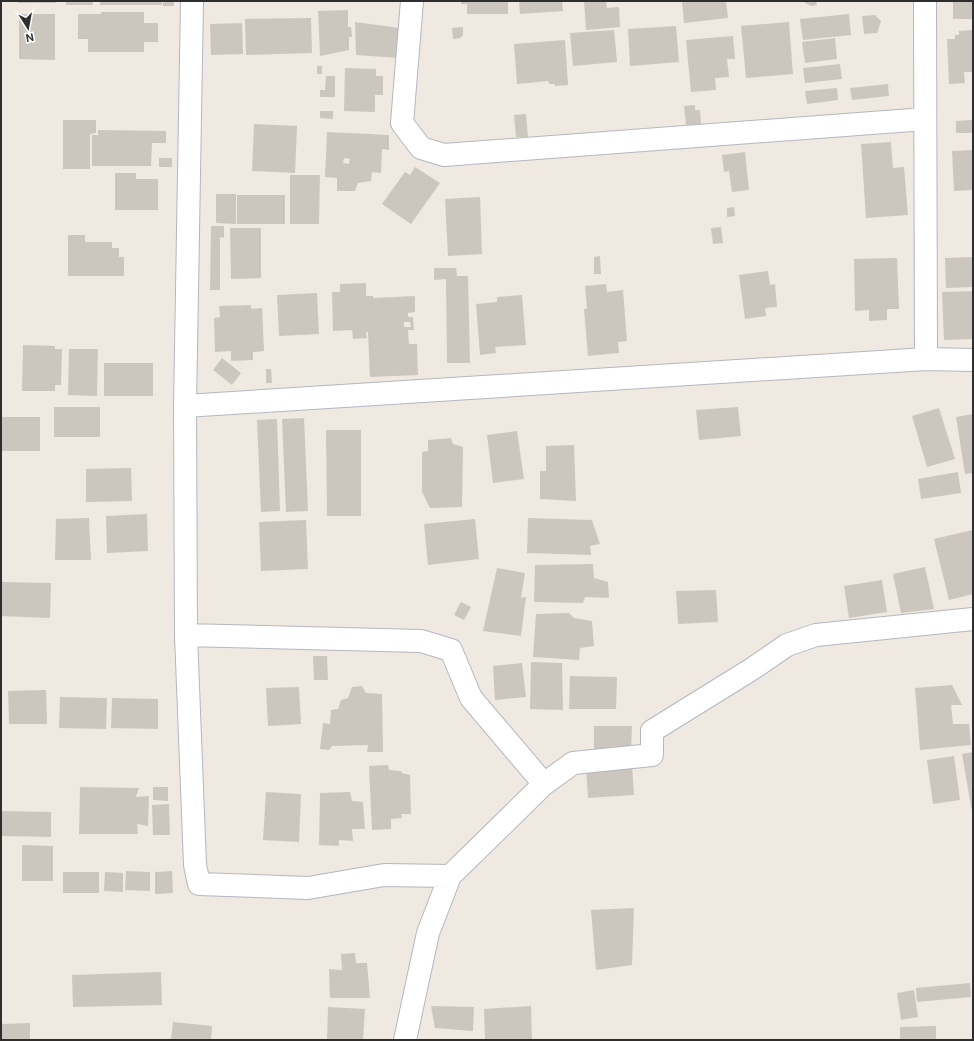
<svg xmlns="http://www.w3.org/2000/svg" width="974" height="1041" font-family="'DM Sans',sans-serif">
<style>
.building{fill:#cbc7bf;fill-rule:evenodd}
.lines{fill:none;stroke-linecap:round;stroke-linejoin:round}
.minor-casing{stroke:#b4b7c1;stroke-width:24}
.minor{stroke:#fff;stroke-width:22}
</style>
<rect width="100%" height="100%" fill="#efe9e1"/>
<!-- building -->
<path class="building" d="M18 1H56V3H18Z
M66 1H93V5H66Z
M100 1H162V5H100Z
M163 1H174V6H163Z
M461 1H508V14H467V4H461Z
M519 1H562L563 11 520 14Z
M584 1H606L607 8 619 7 620 27 586 30Z
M682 1H726L728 18 684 23Z
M802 1H816L817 5 811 6Z
M953 1H973V19H953Z
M348 10V27H351L352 37H349V50L320 56 318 11Z
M101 12H144V23H158V42H144V52H88V39H78V14H101Z
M19 14H55V60L19 59Z
M849 14 851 35 803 40 800 19Z
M875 15 881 21 877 33 864 34 862 16Z
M311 18 312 53 246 55 245 19Z
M355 22 400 28 399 58 356 55Z
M789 22 793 74 746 78 741 26Z
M242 23 243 54 211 55 210 24Z
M676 26 679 62 630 66 628 29Z
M463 27V36H461V38L453 39 452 28Z
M614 30 617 62 573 66 570 33Z
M973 30V72H964L965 83 949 84 947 39H955V35H959V31Z
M733 36 735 59H727L729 77 715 78 716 90 691 92 686 40Z
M835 38 837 59 805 63 802 42Z
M565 40 568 85 555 86V84H549L548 81 517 84 514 44Z
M840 64 842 79 805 83 803 68Z
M317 66H322V74H317Z
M345 68 376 69V76H383V95H375V112L344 111Z
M326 76H335V97H320V90H325Z
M888 84 889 96 852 100 850 88Z
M837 88 838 100 807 104 805 91Z
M695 105V110H700L701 124 686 125 684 106Z
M320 111H333V119L320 118Z
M526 114 528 137H516L514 115Z
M63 120H96V133L90 134V169H63Z
M973 120V133H956V121Z
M254 124 297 126 295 173 252 171Z
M98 130 166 131V143H152L151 166H92V135H98Z
M327 132 389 135V150L382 149 381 173 372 172 371 181 358 183 355 191H337V178L325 177ZM344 158 350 159 349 164 343 163Z
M891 142 893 168 904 167 908 215 866 218 861 144Z
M973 150V190L954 191 952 151Z
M745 152 749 190 732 192 729 171 724 172 722 155Z
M159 158H172V167H159Z
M415 167 440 183 411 224 382 204 405 172 410 175Z
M115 173H136V179H158V210H115Z
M290 175H320L319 224H290Z
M216 194H236V224L216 223Z
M237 195H285V224H237Z
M480 197 482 254 448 256 445 199Z
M734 207 735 216 727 217V208Z
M211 226H224V238L220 237V290H210Z
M721 227 723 243 713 244 711 228Z
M230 228H261V278L231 279Z
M68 235H85V242H112V248H119V257H124V276H68Z
M600 256 601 274H594V257Z
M973 257V287L946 288 945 258Z
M897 258 899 309H887V320L869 321V310L855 311 854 259Z
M434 268H456L457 276H468L470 363H447L446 279 434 280Z
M768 271 770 285 775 284 777 307 765 308 766 316 745 319 739 275Z
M366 283V296H373V298L415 296V312L408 313V317H413L414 330H408L409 344H417L418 375 370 377 368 332H366L367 338 353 339 352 330 333 331 332 292H340V284ZM404 322H410L411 327H404Z
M606 284 607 292 623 290 627 341 618 342 619 353 588 356 584 309H587L585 286Z
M973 291V339L944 340 942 292Z
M317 293 319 334 279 336 277 295Z
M522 295 526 345 495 347 496 353 480 355 476 304 497 302V297Z
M251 305V309L262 308 264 351 253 352V360L231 361V351L215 352 214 318 220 317 219 306Z
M23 345 55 346V349H62L61 385H55V391H22Z
M69 349H98L97 396 68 395Z
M222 358 241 373 232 385 213 370Z
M104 363H153V396H104Z
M266 369H271L272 383H266Z
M54 407H100V437H54Z
M738 407 741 436 699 440 696 410Z
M939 408 955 459 927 467 912 416Z
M973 414V473L965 474 956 417Z
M1 417H40V451H1Z
M304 418 308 511 286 512 282 419Z
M277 419 280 511 261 512 257 420Z
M326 430H361V516H327Z
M517 431 524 479 493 483 487 435Z
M451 438 453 444 463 447 462 507 430 508 422 492V452L428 451V440Z
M574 445 576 501 540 499V471H546V446Z
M131 468 132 501 86 502V469Z
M958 472 961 493 921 499 918 479Z
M147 514 148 551 107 553 106 516Z
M89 518 91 560H55L56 519Z
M528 518 592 520 600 544 590 546 591 555 527 553Z
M475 519 479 559 428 565 424 524Z
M306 520 308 569 261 571 259 522Z
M972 530 973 536V594L949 600 934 539Z
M593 564 594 578 608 582 609 598 585 597 583 603 534 602 535 565Z
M925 567 934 609 901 613 893 574Z
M497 568 525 573 521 598 526 597 521 636 483 631Z
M882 580 887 612 849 618 844 586Z
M1 582 51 583 50 618 1 616Z
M716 590 718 622 678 624 676 591Z
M461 602 471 607 464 620 454 615Z
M569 613 574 618 592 621 594 646 580 648 579 660 533 657 536 614Z
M313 656H327L328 680H314Z
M531 662 562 663 563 710 530 709Z
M522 663 526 697 495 700 493 666Z
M570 676 617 677 616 709H569Z
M952 685 962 705H951L953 724H969L971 745 920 750 915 688Z
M362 686 366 693 382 694 383 752H367L368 745 332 746 329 750 320 749 323 723 330 724 331 710 338 709 341 700 348 698 352 687Z
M299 687 301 724 268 726 266 688Z
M46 690 47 724H9L8 691Z
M60 697 107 698 106 729 59 728Z
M112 698 158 699V729L111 728Z
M594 726H632L631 752 594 751Z
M973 752V812H972L962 754Z
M954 756 960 800 933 804 927 760Z
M632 764 634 795 588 798 586 768Z
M388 765 389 770 401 771 402 773 410 775 411 814H401L402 818 391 819V829L372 830 369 766Z
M80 787 139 788 136 797 149 796 148 826 137 824 138 834H79Z
M153 787H168V801L153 800Z
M266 792 301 794 299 842 263 840Z
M350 792 352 801 363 802 365 829H352L353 841 339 840V846L319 845 320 793Z
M169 804 170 835H153L152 805Z
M1 811 51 812V837L1 836Z
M22 845 53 846V881H22Z
M126 871 150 872V891L125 890Z
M172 871 173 893 155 894V872Z
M63 872H99V893H63Z
M105 872 123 873V892L104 891Z
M634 908 632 965 596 970 591 910Z
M355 953 356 963H367L370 998H330L329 969 342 970 341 954Z
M161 972 162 1005 73 1007 72 975Z
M970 983 971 997 917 1002 916 988Z
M914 990 918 1017 901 1020 897 993Z
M431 1006 474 1007 473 1031 435 1028Z
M531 1006 532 1040H485L484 1009Z
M328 1007 365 1009 363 1040H327Z
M173 1022 212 1026 211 1040H171Z
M30 1023V1040H1V1024Z
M936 1026V1040H900V1027Z"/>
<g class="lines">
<defs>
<path id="minor" d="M192 1 185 406 186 635 195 865 199 884 308 888 384 875 450 876
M412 1 402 123 421 148 444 155 925 119
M925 1 926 359
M185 406 926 359 973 360
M186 635 421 641 451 650 471 698 544 784
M405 1040 428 933 450 876 544 784 573 763 652 755V731L752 669 787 645 816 635 973 619"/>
</defs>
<!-- minor casing -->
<use href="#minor" class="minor-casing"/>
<!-- minor -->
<use href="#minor" class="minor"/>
</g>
<!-- border -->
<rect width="974" height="1041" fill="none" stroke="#2e2e2e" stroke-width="4"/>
<!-- north arrow -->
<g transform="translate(28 28) rotate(169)" stroke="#ffffff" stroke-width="3" paint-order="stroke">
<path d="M0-3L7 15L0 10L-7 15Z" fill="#2e2e2e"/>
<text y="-6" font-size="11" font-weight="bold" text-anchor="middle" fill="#2e2e2e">N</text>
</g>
</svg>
